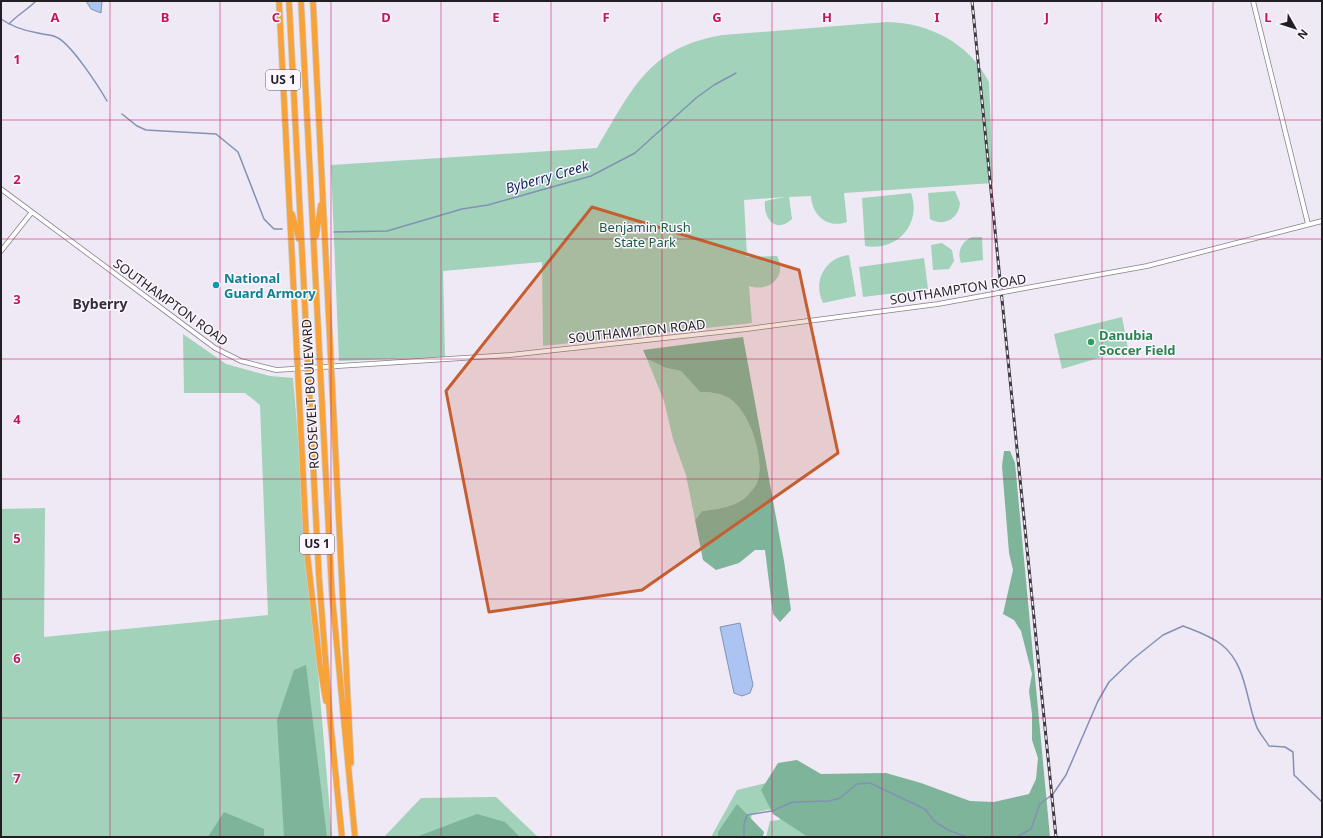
<svg xmlns="http://www.w3.org/2000/svg" width="1323" height="838" font-family="'Noto Sans',sans-serif">
<style>
.green{fill:#a2d2b9}
.forest{fill:#7eb499}
.water{fill:#abc4f1;stroke:#8292b4}
.lines{fill:none;stroke-linecap:round;stroke-linejoin:round}
.stream{stroke:#8292b4;stroke-width:1.5}
.tertiary-casing{stroke:#87808c;stroke-width:5.5}
.trunk-casing{stroke:#cececf;stroke-width:7}
.tertiary{stroke:#fff;stroke-width:4}
.trunk{stroke:#f8a23a;stroke-width:5.5}
.rail-casing{stroke:#3e3a40;stroke-width:3}
.rail{stroke:#fbf6ff;stroke-width:1.5;stroke-dasharray:4.5;stroke-linecap:butt}
.tertiary-bridge-casing{stroke:#87808c;stroke-width:5.5;stroke-linecap:butt}
.tertiary-bridge{stroke:#fff;stroke-width:4}
.marked{fill:#c55e30;fill-opacity:0.2;stroke:#c55e30;stroke-width:3;stroke-linejoin:round}
.grid{fill:none;stroke:#c2185b;stroke-width:1;stroke-opacity:0.55}
.culture-dot{fill:#0f9aa8;stroke:#fbf6ff;stroke-width:1.5}
.leisure-dot{fill:#2e9e5b;stroke:#fbf6ff;stroke-width:1.5}
.labels{text-anchor:middle;stroke-width:3;stroke-linejoin:round;paint-order:stroke}
.shield{fill:#fbf6ff;stroke:#636066;stroke-width:1}
.shield-label{font-size:12px;font-weight:bold;fill:#221f24}
.park-label{font-size:13px;fill:#195b41;stroke:#fbf6ff}
.culture-label{font-size:13px;font-weight:bold;fill:#0d838f;stroke:#fbf6ff;text-anchor:start}
.street-label{font-size:13px;fill:#221f24;stroke:#fbf6ff}
.leisure-label{font-size:13px;font-weight:bold;fill:#27864d;stroke:#fbf6ff;text-anchor:start}
.water-label{font-size:14px;font-style:italic;fill:#0d285c;stroke:#fbf6ff}
.neighbourhood-label{font-size:14px;font-weight:bold;fill:#332e38;stroke:#fbf6ff}
.grid-label{font-size:13px;text-anchor:middle;font-weight:bold;fill:#c2185b;stroke:#fbf6ff;stroke-width:3;stroke-linejoin:round;paint-order:stroke}
</style>
<rect width="100%" height="100%" fill="#efe8f5"/>
<!-- green -->
<path class="green" d="M887 22C930 23 969 43 989 82L993 183 844 193 847 222C827 229 812 215 811 196L789 197 792 219C776 234 763 219 765 201L785 197 744 200 747 257 777 256C788 276 769 293 749 286L752 323 543 346 542 262 443 271 445 357 339 361 331 165 597 148C632 90 648 47 723 35Z
M955 191 960 203C959 219 943 227 930 219L928 193Z
M911 193C922 224 897 252 865 246L862 198Z
M972 237H982L983 260 961 263C957 252 961 242 972 237Z
M942 243 952 250 954 261 949 269 933 270 931 245Z
M849 255 856 296 823 303C812 281 826 257 849 255Z
M924 258 928 289 863 297 859 267Z
M1122 317 1128 349 1062 369 1054 334Z
M183 334 226 364 270 376 293 378 332 837H1V509L45 508 44 637 268 615 260 405 245 393H184Z
M647 359 666 368 681 371 700 392C709 392 719 393 727 397 749 408 766 460 757 483 755 487 750 492 748 495 737 507 717 509 702 511L695 520 686 475 673 439 664 401Z
M770 782 789 808 766 810 752 814 747 837H711L737 790Z
M496 797 538 837H384L421 798Z
M793 809 815 837H766L770 821 779 820Z"/>
<!-- forest -->
<path class="forest" d="M743 337 784 561 791 610 780 622 773 614 765 550H755L739 563 716 570 703 560 695 520 702 511C717 509 737 507 748 495 750 492 755 487 757 483 766 460 749 408 727 397 719 393 709 392 700 392L681 371 666 368 647 359 643 350Z
M1004 451H1010L1015 463 1050 837H808L773 814 761 790 778 763 797 760 821 774 886 773 921 783 970 801 994 802 1029 794 1036 779 1038 758 1032 740V714L1029 691 1032 674 1021 631 1014 620 1003 614 1013 570 1009 553 1007 528 1002 466Z
M306 665 327 837H284L277 720 294 670Z
M737 804 764 832 763 837H718V832Z
M224 812 264 829V837H208Z
M477 814 505 822 520 837H416Z"/>
<!-- water -->
<path class="water" d="M86 1H102L101 13 91 9Z
M740 623 753 685 750 693 742 696 734 693 720 627Z"/>
<g class="lines">
<!-- stream -->
<path class="stream" d="M1 19C11 26 25 31 38 33 44 35 50 34 56 37 70 42 99 87 107 101
M9 24C17 15 27 10 36 1
M122 114 137 126 146 130 216 134 238 152 264 219 274 229H282
M334 232 387 231 462 209 488 205 591 176 635 153 696 98 714 85 736 73
M744 837V824L747 815 772 811 793 802 829 801 840 798 857 784 870 783 925 809 934 821 948 830 967 837
M1017 837 1031 829 1040 804 1053 794 1066 775 1098 701 1109 682 1133 659 1163 635 1183 626C1196 631 1211 636 1222 645 1246 664 1246 699 1256 725 1258 732 1265 739 1269 746L1285 747 1293 752 1294 775 1322 802"/>
<defs>
<path id="tertiary" d="M1253 1 1308 224
M1 189 215 348 241 361 276 370 510 355 747 329 938 304 993 294
M1 251 32 212
M1009 291 1147 266 1322 221"/>
<path id="trunk" d="M279 1 307 552 320 666 326 701
M289 1 319 577 330 718 342 837
M301 1 332 594 355 837
M313 1 351 763
M292 214 299 239
M316 236 321 205"/>
</defs>
<!-- tertiary casing -->
<use href="#tertiary" class="tertiary-casing"/>
<!-- trunk casing -->
<use href="#trunk" class="trunk-casing"/>
<!-- tertiary -->
<use href="#tertiary" class="tertiary"/>
<!-- trunk -->
<use href="#trunk" class="trunk"/>
<defs>
<path id="rail" d="M972 1 1056 837"/>
</defs>
<!-- rail casing -->
<use href="#rail" class="rail-casing"/>
<!-- rail -->
<use href="#rail" class="rail"/>
<defs>
<path id="tertiary-bridge" d="M993 294 1009 291"/>
</defs>
<!-- tertiary-bridge casing -->
<use href="#tertiary-bridge" class="tertiary-bridge-casing"/>
<!-- tertiary-bridge -->
<use href="#tertiary-bridge" class="tertiary-bridge"/>
</g>
<!-- marked area -->
<path class="marked" d="M592 207 799 270 838 453 642 590 489 612 446 391Z"/>
<!-- grid -->
<path class="grid" d="M110 1V837M220 1V837M331 1V837M441 1V837M551 1V837M662 1V837M772 1V837M882 1V837M992 1V837M1102 1V837M1213 1V837M1 120H1322M1 239H1322M1 359H1322M1 479H1322M1 599H1322M1 718H1322"/>
<!-- markers -->
<circle class="culture-dot" cx="216" cy="285" r="4"/>
<circle class="leisure-dot" cx="1091" cy="342" r="4"/>
<g class="labels">
<!-- shield labels -->
<g class="shield">
<rect x="266" y="70" width="34" height="20" rx="3"/>
<rect x="300" y="534" width="34" height="20" rx="3"/>
</g>
<g class="shield-label">
<text x="283" y="84">US 1</text>
<text x="317" y="548">US 1</text>
</g>
<!-- park labels -->
<g class="park-label">
<text x="645" y="232">Benjamin Rush<tspan x="645" dy="15">State Park</tspan></text>
</g>
<!-- culture labels -->
<g class="culture-label">
<text x="224" y="283">National<tspan x="224" dy="15">Guard Armory</tspan></text>
</g>
<!-- street labels -->
<g class="street-label">
<text transform="translate(958 289) rotate(-9)" y="5">SOUTHAMPTON ROAD</text>
<text transform="translate(171 302) rotate(36)" y="5">SOUTHAMPTON ROAD</text>
<text transform="translate(637 331) rotate(-6)" y="5">SOUTHAMPTON ROAD</text>
<text transform="translate(310 394) rotate(-93)" y="5">ROOSEVELT BOULEVARD</text>
</g>
<!-- leisure labels -->
<g class="leisure-label">
<text x="1099" y="340">Danubia<tspan x="1099" dy="15">Soccer Field</tspan></text>
</g>
<!-- water labels -->
<g class="water-label">
<text transform="translate(547 177) rotate(-16)" y="5">Byberry Creek</text>
</g>
<!-- neighbourhood labels -->
<g class="neighbourhood-label">
<text x="100" y="309">Byberry</text>
</g>
</g>
<g class="grid-label">
<text x="55" y="22">A</text>
<text x="165" y="22">B</text>
<text x="276" y="22">C</text>
<text x="386" y="22">D</text>
<text x="496" y="22">E</text>
<text x="606" y="22">F</text>
<text x="717" y="22">G</text>
<text x="827" y="22">H</text>
<text x="937" y="22">I</text>
<text x="1047" y="22">J</text>
<text x="1158" y="22">K</text>
<text x="1268" y="22">L</text>
<text x="17" y="64">1</text>
<text x="17" y="184">2</text>
<text x="17" y="304">3</text>
<text x="17" y="424">4</text>
<text x="17" y="543">5</text>
<text x="17" y="663">6</text>
<text x="17" y="783">7</text>
</g>
<!-- border -->
<rect width="1323" height="838" fill="none" stroke="#221f24" stroke-width="4"/>
<!-- north arrow -->
<g transform="translate(1295 28) rotate(129)" stroke="#fbf6ff" stroke-width="3" paint-order="stroke">
<path d="M0-3L7 15L0 10L-7 15Z" fill="#221f24"/>
<text y="-6" font-size="11" font-weight="bold" text-anchor="middle" fill="#221f24">N</text>
</g>
</svg>
